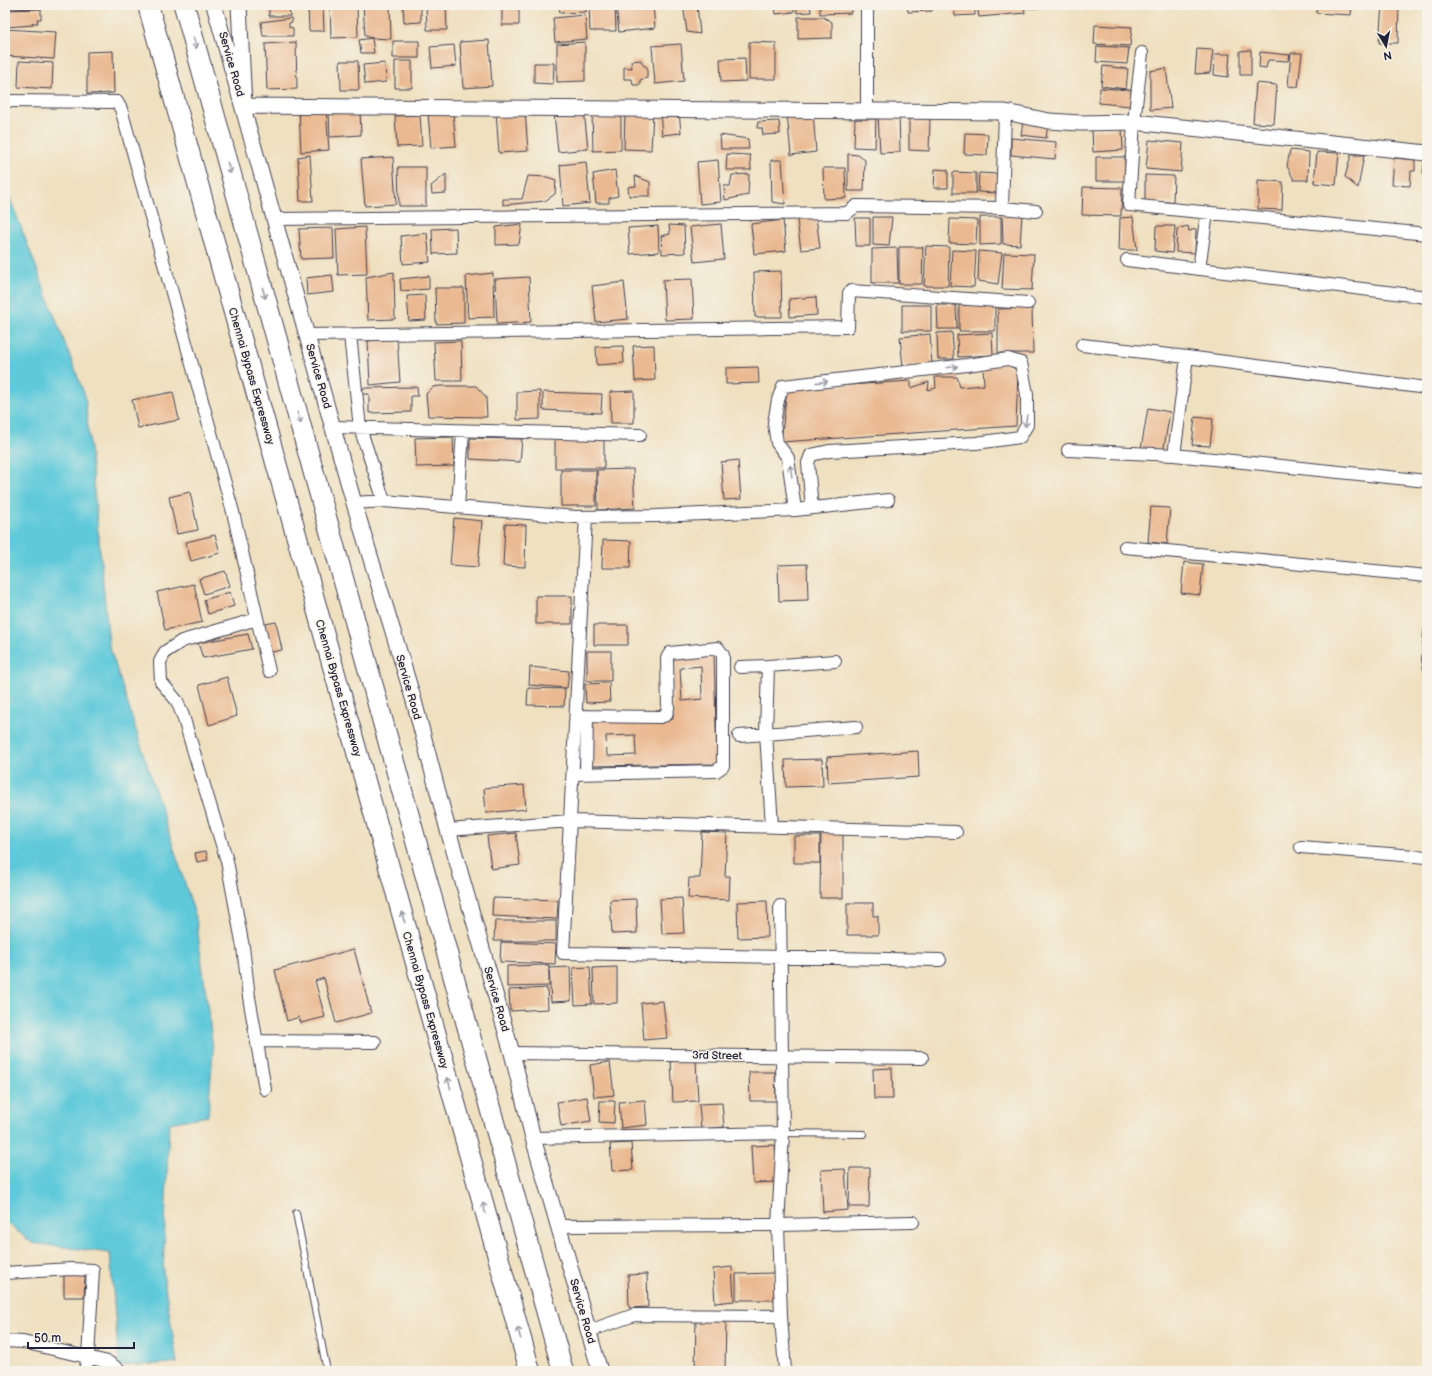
<svg xmlns="http://www.w3.org/2000/svg" width="1432" height="1376" font-family="'Balsamiq Sans',sans-serif">
<style>
.water{fill:#5fc9da;stroke:#40768a}
.building{fill:#eab991;fill-rule:evenodd}
.lines{fill:none;stroke-linecap:round;stroke-linejoin:round}
.service-casing{stroke:#413e4f;stroke-width:8}
.minor-casing{stroke:#413e4f;stroke-width:14}
.tertiary-casing{stroke:#413e4f;stroke-width:17}
.trunk-casing{stroke:#413e4f;stroke-width:22}
.service{stroke:#fff;stroke-width:6}
.minor{stroke:#fff;stroke-width:12}
.tertiary{stroke:#fff;stroke-width:15}
.trunk{stroke:#fff;stroke-width:20}
.oneway{stroke:#9c9ca7}
.labels{text-anchor:middle;stroke-width:3;stroke-linejoin:round;paint-order:stroke}
.street-label{font-size:11px;fill:#22223b;stroke:#f7f3e8}
</style>
<rect width="100%" height="100%" fill="#f7f3e8"/>
<filter id="ink" filterUnits="userSpaceOnUse"><feTurbulence type="fractalNoise" baseFrequency=".025" numOctaves="2"/><feDisplacementMap in="SourceGraphic" scale="8" xChannelSelector="R" yChannelSelector="G"/><feConvolveMatrix kernelMatrix="1 2 1 2 8 2 1 2 1" color-interpolation-filters="sRGB"/></filter>
<filter id="wash" filterUnits="userSpaceOnUse"><feTurbulence type="fractalNoise" baseFrequency=".012" numOctaves="4" result="noise"/><feDisplacementMap in="SourceGraphic" scale="16" xChannelSelector="R" yChannelSelector="G"/><feGaussianBlur stdDeviation="0.9" result="paint"/><feColorMatrix in="noise" values="0 0 0 0 0 0 0 0 0 0 0 0 0 0 0 0 0 1.4 0 .05"/><feComposite in="paint" operator="in"/></filter>
<g filter="url(#wash)">
<rect width="100%" height="100%" fill="#efe0c0"/>
<!-- water -->
<path class="water" d="M5 185 85 396 109 645 196 918 213 1049 208 1116 169 1123 163 1273 177 1363 119 1366 110 1253 32 1243 5 1221Z"/>
<g id="blocks">
<!-- building -->
<path class="building" d="M5 5H41V8L5 9Z
M269 5H289L290 16H269Z
M323 5 324 31H309L308 6Z
M330 5H357L358 37 331 38Z
M363 5H390L391 39 372 38 374 53H361L359 40 372 38 365 36Z
M403 5H421V22L404 23Z
M426 5H446L447 30H427Z
M502 5H519V25H502Z
M559 5H586V12L560 13Z
M589 5H615L616 31H590Z
M616 5H653L655 28 619 32Z
M683 5H697L700 34 687 32Z
M775 5H793L794 12 776 14Z
M796 5H810L811 12 797 13Z
M820 5H851V13L820 14Z
M907 5H932V11L908 12Z
M954 5H975V15L955 16Z
M977 5H1024L1025 13 979 17Z
M1026 5H1041V8H1026Z
M1317 5H1352L1351 15 1316 13Z
M1382 5H1399L1398 43H1379Z
M41 9V19H37L38 23H32L33 25 6 27V10Z
M585 15 587 39 555 42 553 18Z
M798 17H823L832 22V38L798 39Z
M291 18 292 22 289 23V27L293 28V36H263L261 22Z
M1095 25 1132 27 1130 46 1094 44Z
M5 29 56 32 54 59 5 56Z
M489 40 492 86 463 88 460 42Z
M393 41H419V58H393Z
M296 42 297 89 267 90 265 44Z
M585 42V81L557 82V44Z
M749 42 776 43V79H749Z
M681 44 684 81 655 84 652 46Z
M454 45 456 66 432 68 430 47Z
M1097 46 1129 48 1127 64 1096 62Z
M1197 49 1213 50 1210 73 1195 74Z
M1251 50V75H1240V51Z
M113 51 114 93 87 94V52Z
M1260 52 1290 55 1288 61 1268 60 1266 68 1259 67Z
M1291 53H1302L1298 87 1288 86Z
M1215 54H1230L1228 77 1214 75Z
M745 58 746 81 721 82 720 59Z
M641 60 643 65 647 67V78L640 80V85H633L632 79H624V67L632 68 631 61Z
M19 61 53 63 52 89 18 87Z
M340 61H358L359 90H341Z
M395 61H412V88H395Z
M385 63 386 82 365 84 363 65Z
M534 63H554L553 84 534 83Z
M1103 66 1128 69 1126 89 1101 86Z
M1166 68 1171 108 1150 110V71Z
M1256 83 1277 85 1274 124 1253 123Z
M1100 88 1131 90 1130 106 1099 103Z
M326 109 329 150 301 152 299 111Z
M360 110 361 135 330 137 329 111Z
M525 110 528 151 499 153 496 112Z
M584 110 588 149 558 152 554 113Z
M621 110V150L593 151 592 111Z
M679 111 681 133 662 135 660 112Z
M813 111 816 152 791 155 787 113Z
M453 112 456 146 431 148 428 114Z
M625 112H653L651 150 624 149Z
M899 112 900 152 880 153 878 113Z
M420 115 422 146 397 147 395 116Z
M909 118 930 119 929 151 909 150Z
M855 119H876L875 148 854 147Z
M779 121 780 134 763 135 762 128H757L758 122Z
M1023 121 1048 124 1046 138 1021 135Z
M1122 128 1123 150 1093 152 1092 130Z
M965 133 988 134 987 155 964 154Z
M720 135 748 139 749 149H721Z
M1011 138 1056 142 1055 159 1011 155Z
M1149 140 1183 143 1181 172 1146 169Z
M1290 150 1309 152 1308 180H1294L1287 166Z
M1317 152 1339 153 1336 185 1314 183Z
M727 154 750 155 751 170H726Z
M848 154 858 155 865 160 864 191H848Z
M310 155 313 201H300L298 157Z
M1351 155H1364L1358 188 1345 177Z
M393 157 396 204 365 206 361 159Z
M1096 157H1125V181H1096Z
M1394 158 1415 160V171H1411L1410 186 1392 185Z
M718 160 721 202 700 204 697 162Z
M771 160H782L785 204 772 202Z
M586 162 590 203 563 206 560 165Z
M1424 163H1427V173H1423Z
M398 167H426V206H399Z
M823 168H845L846 198 824 199Z
M935 169 948 170V188H934Z
M615 170 618 196 609 198V203H596L593 174Z
M953 172 976 173V193H953Z
M979 173 997 174V193L978 192Z
M446 174V193L432 194 431 186Z
M749 174 748 195 725 200 724 186H730L732 175Z
M1145 175 1174 176 1173 202H1145Z
M528 176 547 177 556 180 555 194 545 201 503 205V199H522Z
M635 176 650 182V196H629L628 187 636 186Z
M1258 180 1283 182 1282 210 1258 209Z
M1083 187 1122 188 1121 216 1082 215Z
M1002 213 1022 215 1020 245 1003 244Z
M816 217 820 248 801 250 797 220Z
M873 217H892L889 246 873 245Z
M980 217H1001V244L980 245Z
M1133 217 1137 250H1119L1120 218Z
M855 218H870V246H856Z
M950 219 977 220 976 244 949 243Z
M783 220 786 251 754 254 751 224Z
M522 224 519 244 496 245V227Z
M721 224 724 259 694 262 690 227Z
M669 225 684 226 685 253 662 254 661 236 670 234Z
M658 226 659 252 630 254 628 228Z
M1156 226H1175L1172 253 1155 251Z
M1188 226 1189 231 1196 229 1195 253 1176 252 1177 229Z
M365 227 367 274 338 275 336 229Z
M333 228 334 258 301 259 299 229Z
M456 228 457 253 433 254 432 229Z
M427 233 430 262 403 264 401 236Z
M926 246 949 247 948 286H924Z
M899 247H923L922 284H899Z
M897 248 898 283H872V249Z
M952 250 976 251 974 287 950 286Z
M979 251 1002 253 998 284 978 281Z
M1004 253 1034 254 1032 290 1002 289Z
M781 271 782 317H755L754 272Z
M394 272 395 319 368 320 366 277Z
M493 273 494 317 468 318 466 276Z
M332 275 334 292 307 295 306 278Z
M429 276V289L401 291 400 279Z
M529 277 531 322 497 324 495 279Z
M692 279 694 319 665 320 663 280Z
M624 282 628 319 596 322 592 286Z
M435 288H464V323L436 324Z
M425 295 426 320 409 321 407 296Z
M816 297 817 315 790 317 789 299Z
M902 305H931V331H902Z
M937 305H956L957 329H938Z
M959 305 995 306V331H959Z
M1032 308 1033 353H998V309Z
M952 332 954 359H938L937 333Z
M992 333 993 355 958 357 957 335Z
M930 334 932 364 903 367 900 337Z
M397 338 400 382 370 385 368 341Z
M461 341 462 381H436L434 342Z
M654 345 655 380 635 381 633 346Z
M623 346 624 363 597 365 596 347Z
M1006 363 1018 371 1016 426 781 442 787 389 911 381V388L929 382 928 390 936 388 935 377H957L960 387 984 385 983 366Z
M758 367 759 383 726 384V368Z
M440 386H476L486 397 487 417 428 416 426 394 433 387Z
M417 387 418 396H411V412L369 413V394H362L363 388Z
M540 391V419L517 420V392Z
M634 391V423H611L610 392Z
M173 392 179 420 138 428 132 400Z
M543 392 602 394 601 413 543 410Z
M1148 408 1170 412 1163 453 1141 449Z
M1195 417 1213 419 1210 446 1192 445Z
M453 437 454 466 416 467 415 438Z
M470 438 522 439 520 462 470 459Z
M555 438H604V468H555Z
M738 460 741 499 724 500 721 462Z
M633 469 635 508 598 510 597 470Z
M561 470H596V506H561Z
M190 492 198 530 177 534 169 497Z
M1151 507 1170 508 1167 544 1148 542Z
M454 518 482 521 478 567 450 565Z
M505 524 526 525 525 567 503 566Z
M215 535 220 553 191 561 186 542Z
M603 540 631 541 630 568H602Z
M1184 562 1203 564 1200 595 1181 593Z
M807 564 808 600 779 601 778 565Z
M225 571 230 586 204 594 199 579Z
M194 584 202 622 165 630 157 592Z
M230 592 234 606 208 614 204 600Z
M536 596H572V624H536Z
M276 622 282 650 266 653 260 625Z
M594 625H628V645H594Z
M248 634 252 649 203 658 198 643Z
M587 651H611V681H587Z
M714 653 717 764 591 766 590 721 673 719 672 657ZM701 666 702 699 682 701 680 668ZM635 735 636 755 607 756 606 736Z
M530 667 569 671 567 688 529 685Z
M227 677 237 716 209 725 199 685Z
M609 683 610 702 586 703 585 684Z
M528 688 565 689 564 706 527 705Z
M918 751 919 777 828 783 827 757Z
M822 759 823 786 786 787 785 760Z
M524 785 526 809 486 813 484 788Z
M702 832 727 833 725 876H730L729 900 688 898 689 878H700Z
M821 832H843V898H820Z
M516 833 520 865 491 869 487 836Z
M794 836H820V863H794Z
M206 851 208 860 197 862 195 853Z
M493 898 558 900 557 919 492 916Z
M682 898 684 933 662 934 660 899Z
M636 899 637 933 612 934 610 900Z
M767 901 768 937 738 938 737 902Z
M847 903H873V916H878V935H847Z
M495 921H556V941H494Z
M501 942 556 944 555 964 500 962Z
M354 949 371 1013 336 1023 324 978 315 981 325 1017 301 1023 299 1017 287 1021 275 970Z
M549 965V986L507 987V966Z
M570 967 571 1001 551 1002 549 968Z
M590 967 592 1004 575 1005 573 968Z
M617 967V1003L594 1004 593 968Z
M547 988 548 1009 510 1011 509 990Z
M663 1001 667 1038 644 1040 641 1003Z
M696 1060 698 1101 673 1102 671 1061Z
M610 1062 614 1095 594 1097 590 1065Z
M892 1068 893 1099H874L873 1069Z
M749 1072H775L776 1101H750Z
M587 1097 591 1121 561 1126 557 1102Z
M645 1100 647 1125 621 1128 619 1102Z
M600 1101H615L614 1123 599 1122Z
M722 1103 724 1127 701 1129 699 1104Z
M631 1143 633 1170 612 1171 610 1144Z
M775 1145 777 1182 753 1183 751 1146Z
M850 1168H870L869 1207H849Z
M845 1169 848 1210 823 1212 821 1170Z
M732 1267 734 1301 715 1303 713 1269Z
M774 1273V1300H736V1274Z
M64 1274H85L84 1297H64Z
M647 1274 648 1307 629 1308 628 1275Z
M696 1319H726L725 1371H695Z"/>
</g>
</g>
<g filter="url(#ink)">
<use href="#blocks" fill-opacity="0" stroke="#413e4f" stroke-width="1"/>
<g class="lines">
<defs>
<path id="service" d="M1427 632 1425 660 1427 669
M783 1133 863 1134
M296 1213 327 1371"/>
<path id="minor" d="M1142 53 1134 122 1129 205 1427 234
M5 101 117 102 121 109 233 512 269 671
M867 110V5
M1002 208 1036 211
M276 219 847 213 856 206 1002 208 1005 112
M1127 260 1427 297
M1199 269 1207 213
M308 335 848 327 849 293 851 291 1028 303
M350 335 360 428 384 501
M1082 345 1187 357 1427 388
M1187 357 1174 455 1427 481
M334 427 640 435
M1068 450 1174 455
M354 503 384 501 576 517 656 516 795 510 888 500
M458 507 463 431
M795 510 788 458 777 443 774 423 778 400 783 386 967 365 1008 359 1021 363 1027 394V425L1020 437 976 443 829 451 811 455 808 463 812 508
M586 517 563 953 940 960
M1125 547 1427 576
M257 619 182 641 165 652 160 662 161 682 177 701 183 716 227 861 243 947 249 997 265 1089
M740 667 768 666
M739 736 856 727
M586 773 587 716
M573 774 716 771 723 766V655L718 648 670 653 667 658 668 708 666 715 660 717 576 716
M772 826 766 733 768 666 835 661
M448 830 571 821 956 832
M1301 847 1427 857
M780 906 783 1133 778 1225 781 1316 785 1371
M257 1041 375 1042
M512 1053 922 1058
M533 1138 783 1133
M559 1226 778 1225 913 1222
M5 1273 71 1269 93 1270 88 1357 85 1371
M589 1331 634 1315 781 1316
M5 1341 23 1342 108 1362 121 1371"/>
<path id="tertiary" d="M214 5 354 503 414 701 448 830 512 1053 533 1138 600 1371
M239 5 244 106 1005 112 1049 121 1080 123 1134 122 1427 153"/>
<path id="trunk" d="M148 5 530 1371
M184 5 563 1371"/>
</defs>
<!-- service casing -->
<use href="#service" class="service-casing"/>
<!-- minor casing -->
<use href="#minor" class="minor-casing"/>
<!-- tertiary casing -->
<use href="#tertiary" class="tertiary-casing"/>
<!-- trunk casing -->
<use href="#trunk" class="trunk-casing"/>
<!-- service -->
<use href="#service" class="service"/>
<!-- minor -->
<use href="#minor" class="minor"/>
<!-- tertiary -->
<use href="#tertiary" class="tertiary"/>
<!-- trunk -->
<use href="#trunk" class="trunk"/>
</g>
<!-- one-way arrows -->
<defs><path id="oneway-shaft" d="M-6 0H5M1.5-3L5.5 0L1.5 3" fill="none" stroke-width="1.6" stroke-linecap="round" stroke-linejoin="round"/></defs>
<g class="oneway">
<use href="#oneway-shaft" transform="translate(195 43) rotate(74)"/>
<use href="#oneway-shaft" transform="translate(229 168) rotate(74)"/>
<use href="#oneway-shaft" transform="translate(264 293) rotate(74)"/>
<use href="#oneway-shaft" transform="translate(952 367) rotate(-7)"/>
<use href="#oneway-shaft" transform="translate(822 382) rotate(-6)"/>
<use href="#oneway-shaft" transform="translate(299 418) rotate(74)"/>
<use href="#oneway-shaft" transform="translate(1026 421) rotate(98)"/>
<use href="#oneway-shaft" transform="translate(791 471) rotate(-99)"/>
<use href="#oneway-shaft" transform="translate(403 917) rotate(-106)"/>
<use href="#oneway-shaft" transform="translate(449 1083) rotate(-106)"/>
<use href="#oneway-shaft" transform="translate(484 1208) rotate(-106)"/>
<use href="#oneway-shaft" transform="translate(519 1333) rotate(-106)"/>
</g>
</g>
<g class="labels">
<!-- street labels -->
<g class="street-label">
<text transform="translate(232 64) rotate(74)" y="4">Service Road</text>
<text transform="translate(252 376) rotate(74)" y="4">Chennai Bypass Expressway</text>
<text transform="translate(319 376) rotate(74)" y="4">Service Road</text>
<text transform="translate(409 687) rotate(74)" y="4">Service Road</text>
<text transform="translate(339 688) rotate(74)" y="4">Chennai Bypass Expressway</text>
<text transform="translate(497 999) rotate(74)" y="4">Service Road</text>
<text transform="translate(426 1000) rotate(74)" y="4">Chennai Bypass Expressway</text>
<text transform="translate(717 1055) rotate(1)" y="4">3rd Street</text>
<text transform="translate(583 1311) rotate(74)" y="4">Service Road</text>
</g>
</g>
<!-- margin -->
<rect width="1432" height="1376" fill="none" stroke="#f7f3e8" stroke-width="20"/>
<!-- north arrow -->
<g transform="translate(1386 46) rotate(170)" stroke="#f7f3e8" stroke-width="3" paint-order="stroke">
<path d="M0-3L7 15L0 10L-7 15Z" fill="#22223b"/>
<text y="-6" font-size="11" font-weight="bold" text-anchor="middle" fill="#22223b">N</text>
</g>
<!-- scale -->
<path d="M28 1342v6h106v-6" fill="none" stroke="#22223b" stroke-width="2"/>
<text x="34" y="1342" font-size="12" fill="#22223b" stroke="#f7f3e8" stroke-width="3" paint-order="stroke">50 m</text>
</svg>
